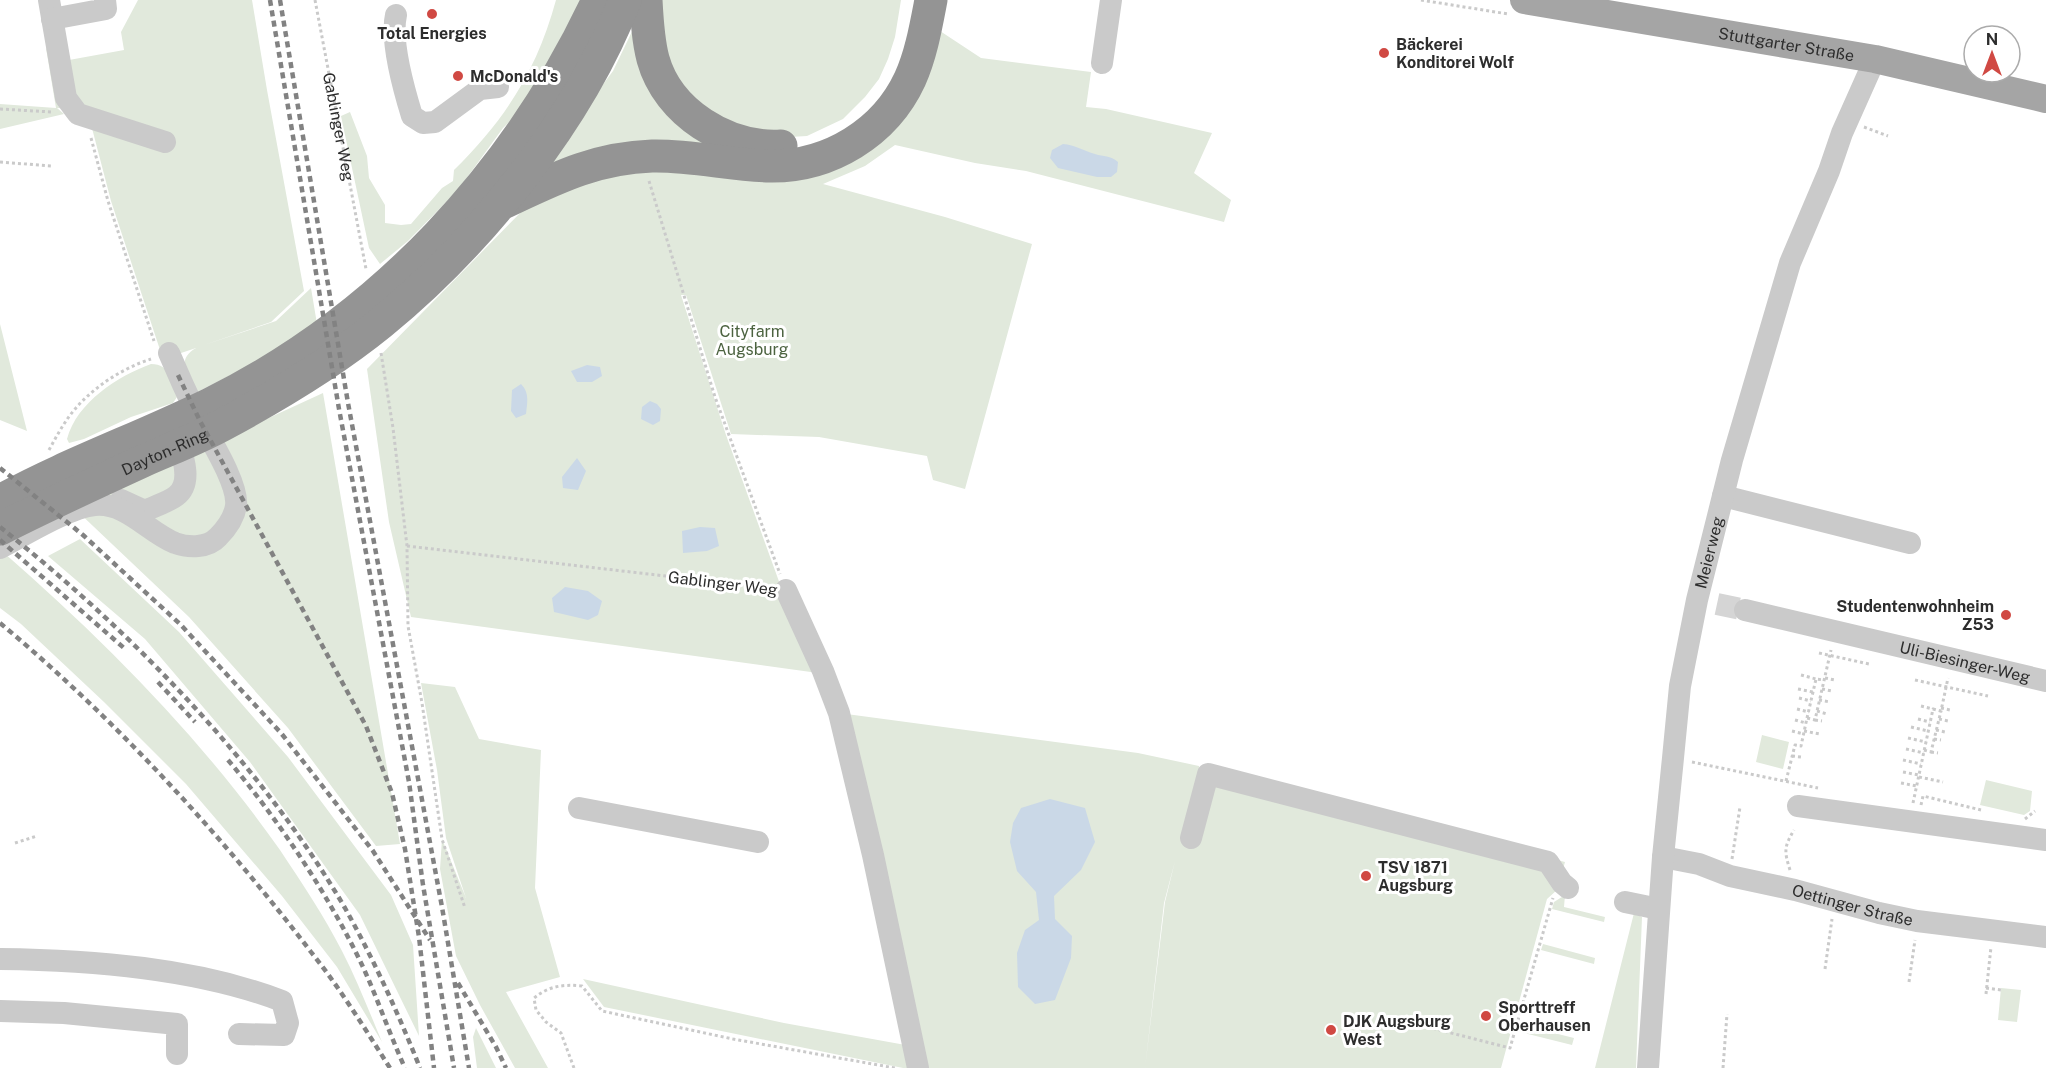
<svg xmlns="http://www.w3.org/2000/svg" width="2046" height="1068" font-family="'Public Sans',sans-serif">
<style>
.green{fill:#e1e9dc}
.water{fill:#cad8e7}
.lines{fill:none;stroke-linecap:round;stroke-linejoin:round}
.minor-tunnel{stroke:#d5d5d5;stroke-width:22;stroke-dasharray:22 11;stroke-linecap:butt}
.path{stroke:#cacaca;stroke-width:3;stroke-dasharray:3 3;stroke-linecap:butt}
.minor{stroke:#cacaca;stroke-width:22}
.major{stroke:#a5a5a5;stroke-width:28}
.highway{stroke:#949494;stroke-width:33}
.rail{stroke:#828282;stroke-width:4.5;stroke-dasharray:6 4.5;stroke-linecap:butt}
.poi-dot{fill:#d04943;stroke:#fff;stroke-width:2}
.labels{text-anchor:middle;stroke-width:6;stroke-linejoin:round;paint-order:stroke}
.poi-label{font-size:16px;font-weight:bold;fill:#2d2d2d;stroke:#fff;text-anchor:start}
.street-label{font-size:16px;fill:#2d2d2d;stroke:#fff}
.park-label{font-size:16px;fill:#4c6340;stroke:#fff}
</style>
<rect width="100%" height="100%" fill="#fff"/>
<!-- green -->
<path class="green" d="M138 0H252L267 90 304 291 271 322 204 345 276 321 311 288 317 324 257 362 195 393C188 375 175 360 196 348L163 359 111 201 87 109 57 108 64 114 0 129V104L56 108 46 48 69 60 124 50 121 32Z
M556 0H581L523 109 503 128 458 190 408 241 380 264 369 248 341 116 350 112 367 156 369 178 385 205V223L401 225 411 224 442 188 453 181 454 170C505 120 537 70 556 0Z
M658 0H901L895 37 888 59 879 79 865 97 843 119 807 136 773 138 726 126 671 76Z
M918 0H923C918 26 913 54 900 79 872 134 814 162 753 157 712 153 668 142 627 148 593 152 562 163 533 181L560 142 585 102 598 91 613 71 638 19C642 43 645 68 659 89 712 173 828 173 886 94 906 67 912 32 918 0Z
M937 29 981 58 1091 72 1086 107 1106 109 1212 133 1194 173 1231 200 1224 222 1026 171 975 163 895 145 865 166 823 184 945 217 1032 244 965 489 933 480 927 456 819 437 731 434 686 295H681L726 435 781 587 818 673 411 617 389 522 367 369 527 206 596 171 845 159Z
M0 324 27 431 0 420Z
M151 364C171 364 171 382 177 397L173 403 131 417 84 439 69 443 67 439C77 402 118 376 151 364Z
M323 393 400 844 376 846 288 728 189 617 74 508Z
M80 539 179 632 288 757 391 895 413 945 419 1036 360 915 250 762 145 639 48 556Z
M3 552C105 641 202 739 280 850 302 883 324 916 342 951 357 980 369 1011 382 1042L337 967 282 896 186 784 104 702 21 624 0 608V553Z
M421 683 455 687 479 739 541 750 535 888 560 977 506 992 548 1068H515L480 1005 456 956 440 869 442 839 466 898 446 838 437 770Z
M839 713 1138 753 1199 766V768L1565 862 1557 890 1547 899 1501 1068H1145L1165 902 1175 861 1164 903 1145 1068H921Z
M1762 735 1789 742 1783 769 1756 762Z
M1986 780 2032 791 2030 811 2024 815 1980 805Z
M1565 895 1564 907 1605 917 1604 922 1552 909 1554 902Z
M1634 913 1642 917 1636 1068H1595Z
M1543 944 1595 958 1594 964 1541 950Z
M583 979 784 1023 911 1046 917 1068H903L604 1007Z
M2001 988 2021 990 2017 1022 1998 1020Z
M1522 1025 1574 1038 1572 1045 1520 1032Z
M476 1028 496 1068H477L473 1037Z"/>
<!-- water -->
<path class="water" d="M1063 144C1075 145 1084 151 1095 154 1104 157 1110 155 1118 162L1117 172 1111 177H1097L1058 168 1050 158 1052 150Z
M587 365 600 367 602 376 592 382H577L571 371Z
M521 384C530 393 527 403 526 414L516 418 511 411 512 390Z
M650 401 657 404 661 409 660 421 653 425 641 419 642 407Z
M577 458 586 471 578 490 563 488 562 477Z
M700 527 715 528 719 546 707 551 683 553 682 531Z
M565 587 588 591 602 601 598 615 588 620 554 612 552 598Z
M1050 799 1085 808 1095 842 1081 870 1054 896 1055 919 1072 936 1071 958 1055 1000 1035 1004 1018 987 1017 953 1025 930 1039 920 1036 892 1017 871 1010 842 1013 823 1021 808Z"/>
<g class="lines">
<!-- minor-tunnel -->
<path class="minor-tunnel" d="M1717 604 1745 610"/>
<!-- path -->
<g class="path">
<path id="s1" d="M315 0 366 269"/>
<path d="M1421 0 1508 14"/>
<path d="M0 109 52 112"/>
<path d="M1864 127 1888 136"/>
<path d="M91 138 108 201 154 341"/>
<path d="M0 162 51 166"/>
<path d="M649 181 715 397 780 574"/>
<path d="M381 353 393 428 407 546 408 626 422 703 442 839 465 908"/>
<path d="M49 450C55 439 61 428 68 418 87 391 120 369 151 359"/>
<path d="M407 546 769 588"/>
<path d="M1819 653 1869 664"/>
<path d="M1801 675 1816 679"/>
<path d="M1825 678 1835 680"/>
<path d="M1915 680 1988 696"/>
<path d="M1798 689 1813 692"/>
<path d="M1822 689 1832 691"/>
<path d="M1799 698 1811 701"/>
<path d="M1819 700 1830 702"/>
<path d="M1921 706 1933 709"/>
<path d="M1941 708 1950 710"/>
<path d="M1797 709 1809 712"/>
<path d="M1817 711 1827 714"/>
<path d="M1807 718 1816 679 1824 680"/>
<path d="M1918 719 1930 722"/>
<path d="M1939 719 1948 721"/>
<path d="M1795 720 1806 723"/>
<path d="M1815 720 1822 721"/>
<path d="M1911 727 1928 731"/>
<path d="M1936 730 1945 732"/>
<path d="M1792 731 1804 734"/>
<path d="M1804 731 1820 734"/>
<path d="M1908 738 1926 742"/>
<path d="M1934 739 1941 740"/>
<path d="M1906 749 1924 753"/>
<path d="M1924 750 1931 752 1941 711"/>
<path d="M1931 752 1938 753"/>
<path d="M1792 756 1801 757"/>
<path d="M1903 760 1921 764"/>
<path d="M1692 762 1818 788"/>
<path d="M1903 772 1919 775"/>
<path d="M1919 777 1943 782"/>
<path d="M1786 781 1795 745 1801 746 1807 718 1815 720 1831 650"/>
<path d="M1901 783 1917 786"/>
<path d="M1913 803 1933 709 1941 711 1948 678"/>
<path d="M1921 805 1923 796 1981 810"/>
<path d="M2025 819 2035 811"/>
<path d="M15 843 37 836"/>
<path d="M1732 859 1740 807"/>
<path d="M1790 870C1784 851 1784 847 1794 830"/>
<path d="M1825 969 1832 919"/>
<path d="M1909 982 1915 940"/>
<path d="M1986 988 2001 990"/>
<path d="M1986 994 1991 947"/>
<path d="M1404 1021 1510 1048 1553 898"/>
<path d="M574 1068 561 1033 546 1022 536 1010 534 998C549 986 563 984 582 986L602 1011 733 1039 895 1068"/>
<path d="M1723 1068 1727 1014"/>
</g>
<!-- minor -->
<g class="minor">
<path d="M49 0 66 98 78 114 165 142"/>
<path d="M396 15C390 41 404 90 412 116L423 123 435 122 480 89 498 87"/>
<path d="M52 19 106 9 105 0"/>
<path d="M1102 63 1111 0"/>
<path d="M1723 496 1910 543"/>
<path d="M121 500 145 511C155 506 168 502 176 496 192 484 184 459 179 445"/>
<path d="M0 548C23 536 70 507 95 505 126 502 148 532 175 543 189 548 208 548 218 537 226 529 234 518 236 506 239 484 208 436 197 415 187 394 178 374 169 353"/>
<path d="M786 590 823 671 839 713 873 855 918 1068"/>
<path id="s2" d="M1745 610 2046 681"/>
<path d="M1798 806 2046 840"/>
<path d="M579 808 758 842"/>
<path d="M1191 838 1208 774 1548 862 1562 883 1568 888"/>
<path id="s3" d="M1663 857 1699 864 1730 876 1795 890 1879 913 1917 921 2046 937"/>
<path d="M1625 902 1659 909"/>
<path d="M0 959C92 960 196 968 282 1001L288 1023 284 1035 239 1034"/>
<path d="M0 1011 64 1013 177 1024V1054"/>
<path id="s4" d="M1648 1068 1663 857 1673 758 1680 686 1697 600 1732 460 1790 263 1829 171 1842 133 1875 59"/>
</g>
<!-- major -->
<path class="major" id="s5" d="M1524 0 1875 59 2046 99"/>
<!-- highway -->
<g class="highway">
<path d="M646 0C647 20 648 40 653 59 668 113 727 149 781 146"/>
<path d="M505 202C556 178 595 158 652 156 691 155 731 165 770 166 829 167 885 133 910 79 921 55 926 26 931 0"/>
<path d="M0 501C67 464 141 438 210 404 382 319 517 173 598 0"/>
<path id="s6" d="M0 529C47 505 95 483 143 461 170 449 199 438 226 423 280 394 333 362 381 323 480 242 579 119 625 0"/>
</g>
<!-- rail -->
<path class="rail" d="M270 0 339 409 409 782 423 885 454 1068
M280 0 348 403 442 907 469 1068
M178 375 200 421 366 726 392 793 405 849 419 937 434 1068
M0 468 83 535 180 624 281 733 373 851 430 940
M0 527C130 630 261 764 345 908 374 960 398 1013 420 1068
M0 540 124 648
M0 623C116 720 219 832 311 952 340 988 365 1029 390 1068
M158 682 195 722
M228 760C278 819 330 897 363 967 378 1000 390 1035 405 1068
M458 983 496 1047 506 1068"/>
</g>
<!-- markers -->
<g class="poi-dot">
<circle cx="432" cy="14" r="6"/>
<circle cx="1384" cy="53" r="6"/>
<circle cx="458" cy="76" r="6"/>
<circle cx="2006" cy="615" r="6"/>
<circle cx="1366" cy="876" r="6"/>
<circle cx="1486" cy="1016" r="6"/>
<circle cx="1331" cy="1030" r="6"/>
</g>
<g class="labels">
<!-- poi labels -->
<g class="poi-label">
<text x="432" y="39" text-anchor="middle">Total Energies</text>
<text x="1396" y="50">Bäckerei<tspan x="1396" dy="18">Konditorei Wolf</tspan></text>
<text x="470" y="82">McDonald's</text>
<text x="1994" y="612" text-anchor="end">Studentenwohnheim<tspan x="1994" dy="18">Z53</tspan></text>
<text x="1378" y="873">TSV 1871<tspan x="1378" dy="18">Augsburg</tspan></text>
<text x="1498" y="1013">Sporttreff<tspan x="1498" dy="18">Oberhausen</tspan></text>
<text x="1343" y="1027">DJK Augsburg<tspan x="1343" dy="18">West</tspan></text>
</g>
<!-- street labels -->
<g class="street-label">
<text dy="6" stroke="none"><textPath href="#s5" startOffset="266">Stuttgarter Straße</textPath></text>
<text dy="6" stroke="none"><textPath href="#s1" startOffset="129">Gablinger Weg</textPath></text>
<text dy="6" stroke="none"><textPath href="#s6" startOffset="182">Dayton-Ring</textPath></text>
<text dy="6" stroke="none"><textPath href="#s4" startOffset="520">Meierweg</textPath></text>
<text transform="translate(723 583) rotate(7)" y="6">Gablinger Weg</text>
<text dy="6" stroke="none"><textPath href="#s2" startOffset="226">Uli-Biesinger-Weg</textPath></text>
<text dy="6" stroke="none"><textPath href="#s3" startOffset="196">Oettinger Straße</textPath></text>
</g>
<!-- park labels -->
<g class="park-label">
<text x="752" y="337">Cityfarm<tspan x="752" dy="18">Augsburg</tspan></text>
</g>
</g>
<!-- north arrow -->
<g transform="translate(1992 54)"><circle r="28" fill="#ffffff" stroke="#ababab" stroke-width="1.5"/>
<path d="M0-4.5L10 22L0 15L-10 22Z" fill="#d04943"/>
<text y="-9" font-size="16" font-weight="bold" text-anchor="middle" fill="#2d2d2d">N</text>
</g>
</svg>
